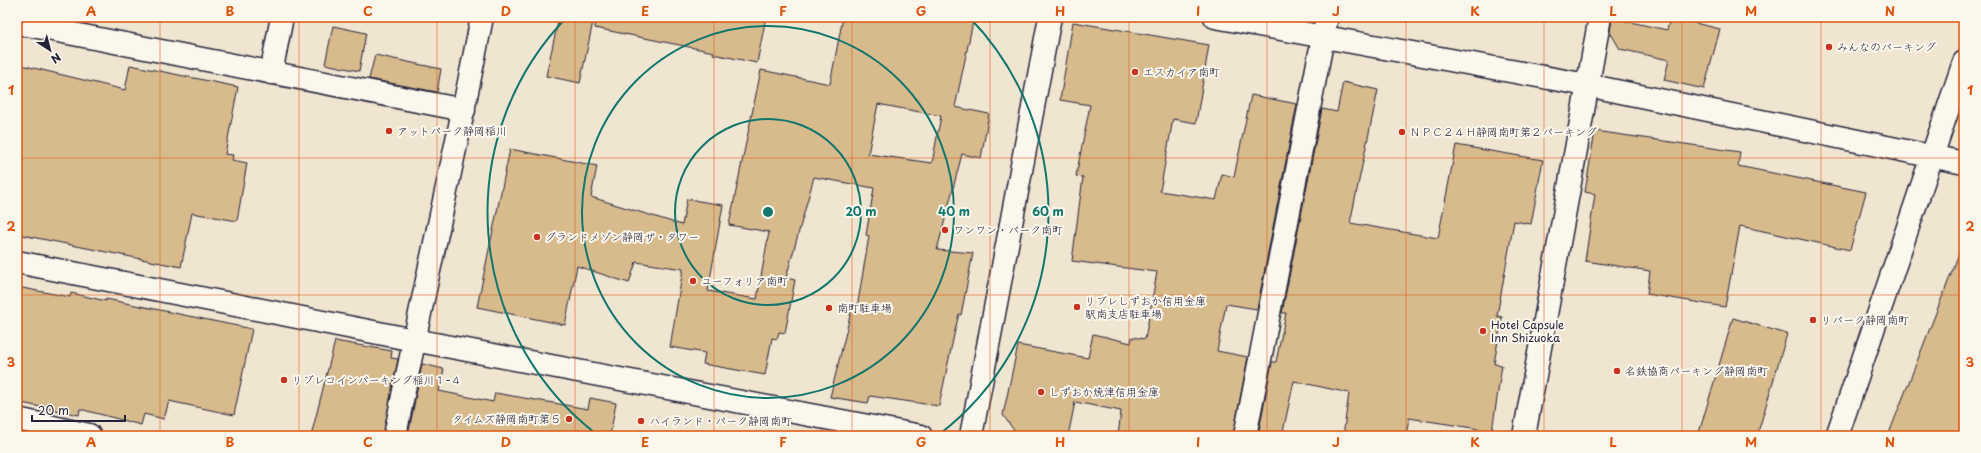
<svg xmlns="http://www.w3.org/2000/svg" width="1981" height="453" font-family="'Playpen Sans','Klee One',sans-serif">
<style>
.building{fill:#d8bb8d;stroke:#22223b;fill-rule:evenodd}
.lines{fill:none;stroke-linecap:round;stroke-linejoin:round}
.street-casing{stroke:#22223b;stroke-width:25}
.secondary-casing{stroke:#22223b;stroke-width:25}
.street{stroke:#fbf7ec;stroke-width:22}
.secondary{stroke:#fbf7ec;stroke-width:22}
.grid{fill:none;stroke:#de560e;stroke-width:1;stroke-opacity:0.55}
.ring{fill:none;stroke:#0f766e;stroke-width:2}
.poi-dot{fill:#c8321e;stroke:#fbf7ec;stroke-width:1.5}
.labels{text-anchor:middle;stroke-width:4;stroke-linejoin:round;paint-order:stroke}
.poi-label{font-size:11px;fill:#22223b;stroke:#fbf7ec;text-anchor:start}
.centre{fill:#0f766e;stroke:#fbf7ec;stroke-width:2}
.ring-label{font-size:12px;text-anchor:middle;font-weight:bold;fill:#0f766e;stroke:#fbf7ec;stroke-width:4;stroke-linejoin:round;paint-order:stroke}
.neatline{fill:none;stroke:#de560e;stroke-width:1.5}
.grid-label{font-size:13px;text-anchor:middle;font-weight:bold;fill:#de560e}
</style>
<rect width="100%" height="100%" fill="#f0e5d0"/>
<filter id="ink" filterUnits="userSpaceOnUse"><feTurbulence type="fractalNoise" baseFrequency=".025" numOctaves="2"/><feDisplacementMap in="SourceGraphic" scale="8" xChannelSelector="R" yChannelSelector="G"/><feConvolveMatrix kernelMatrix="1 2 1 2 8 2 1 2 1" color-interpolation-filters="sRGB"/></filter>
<g filter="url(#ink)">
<!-- building -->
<path class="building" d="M559 17H594L580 83 546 76Z
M596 17H766L757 63 713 54 714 52 595 28Z
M843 17H974L955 107 989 114 981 158 962 154 937 250 973 253 961 315 959 314 955 330 939 406 870 396 868 403 830 397 852 308H857L869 236 866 235 874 188 814 177 786 278 795 280 785 333 779 332 777 339 772 338 765 375 703 364 705 353 670 347 683 269 636 262 629 283 577 266 565 325 477 307 510 149 597 166 591 197 682 225 687 199 723 205 708 291 757 299 769 232 729 225 761 70 830 84ZM878 104 941 116 932 163 868 154Z
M1670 17 1720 29 1704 89 1664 80 1669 60 1620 49 1610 32 1612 18 1667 30Z
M1073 22 1209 45 1196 123 1173 119 1160 191 1216 200 1222 174 1234 177 1251 95 1297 104 1257 309 1226 304 1217 351 1248 357 1233 436H1118L1121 411 1075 402 1068 436H1018L1003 415 1018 345 1088 358 1093 334 1131 343 1132 337 1145 339 1157 272 1072 261 1083 177 1076 176 1090 105 1060 100Z
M333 26 366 33 359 71 325 64Z
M375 55 441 69 437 92 369 79Z
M17 64 125 90 130 65 238 87 225 154 233 155 232 160 247 163 237 221 192 213 181 267 17 234Z
M1343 82 1378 90 1350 223 1438 238 1456 145 1543 160 1531 224 1514 221 1497 316 1502 317 1494 364 1502 365 1492 431 1409 418 1406 436H1343L1349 393 1294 381 1282 436H1258L1272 362H1276L1286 313H1282L1322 109 1337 112Z
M1595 131 1740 152 1738 166 1866 192 1850 250 1740 226 1725 307 1647 294 1650 271 1585 261 1595 194 1585 192Z
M1962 246H1964V436H1888Z
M17 287 70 297 71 293 106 301V299L252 329 234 415 169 401 164 419 144 414 141 425 80 409 79 415 17 402Z
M1733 318 1787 334 1757 436H1698Z
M335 341 392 351 391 358 398 359 383 436H311Z
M422 364 444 369 439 391 493 402 495 393 588 409 590 398 616 403 610 436H408Z"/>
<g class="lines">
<defs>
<path id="street" d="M17 23 464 110
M271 73 282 17
M17 262 414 340 921 436
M17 419 89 435
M395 436C422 296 455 157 482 17
M1245 436 1327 17
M1524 436 1600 17"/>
<path id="secondary" d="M1215 17 1587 85 1964 163
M971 436 1050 17
M1837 436 1964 62"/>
</defs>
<!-- street casing -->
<use href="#street" class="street-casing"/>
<!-- secondary casing -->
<use href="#secondary" class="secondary-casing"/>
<!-- street -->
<use href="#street" class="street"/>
<!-- secondary -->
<use href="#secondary" class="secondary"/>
</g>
</g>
<!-- grid -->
<path class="grid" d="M160 17V436M299 17V436M437 17V436M575 17V436M714 17V436M852 17V436M990 17V436M1129 17V436M1267 17V436M1406 17V436M1544 17V436M1682 17V436M1821 17V436M17 158H1964M17 295H1964"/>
<!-- distance rings -->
<g class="ring">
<circle cx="768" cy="212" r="93"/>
<circle cx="768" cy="212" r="186"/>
<path d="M599 436A280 280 0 0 1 567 17M969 17A280 280 0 0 1 937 436"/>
</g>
<!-- markers -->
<g class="poi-dot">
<circle cx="1829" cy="47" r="4"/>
<circle cx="1135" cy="72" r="4"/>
<circle cx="389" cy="131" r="4"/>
<circle cx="1402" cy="132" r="4"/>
<circle cx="945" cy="230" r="4"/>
<circle cx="537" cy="237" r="4"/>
<circle cx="693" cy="281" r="4"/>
<circle cx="1077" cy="307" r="4"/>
<circle cx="829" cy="308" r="4"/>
<circle cx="1813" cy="320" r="4"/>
<circle cx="1483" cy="331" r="4"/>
<circle cx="1617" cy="371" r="4"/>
<circle cx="284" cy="380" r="4"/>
<circle cx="1041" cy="392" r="4"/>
<circle cx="569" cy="419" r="4"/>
<circle cx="641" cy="421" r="4"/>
</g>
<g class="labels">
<!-- poi labels -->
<g class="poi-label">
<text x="1837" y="51">みんなのパーキング</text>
<text x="1143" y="76">エスカイア南町</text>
<text x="397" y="135">アットパーク静岡稲川</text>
<text x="1410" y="136">ＮＰＣ２４Ｈ静岡南町第２パーキング</text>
<text x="953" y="234">ワンワン・パーク南町</text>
<text x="545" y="241">グランドメゾン静岡ザ・タワー</text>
<text x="701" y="285">ユーフォリア南町</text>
<text x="1085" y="305">リブレしずおか信用金庫<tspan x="1085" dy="13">駅南支店駐車場</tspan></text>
<text x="837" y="312">南町駐車場</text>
<text x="1821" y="324">リパーク静岡南町</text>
<text x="1491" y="329">Hotel Capsule<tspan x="1491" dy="13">Inn Shizuoka</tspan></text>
<text x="1625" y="375">名鉄協商パーキング静岡南町</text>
<text x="292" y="384">リブレコインパーキング稲川１-４</text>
<text x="1049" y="396">しずおか焼津信用金庫</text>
<text x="561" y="423" text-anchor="end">タイムズ静岡南町第５</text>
<text x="649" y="425">ハイランド・パーク静岡南町</text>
</g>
</g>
<circle cx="768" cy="212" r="6" class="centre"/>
<g class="ring-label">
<text x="861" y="216">20 m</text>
<text x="954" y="216">40 m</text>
<text x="1048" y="216">60 m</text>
</g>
<!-- margin -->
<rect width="1981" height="453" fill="none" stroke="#fbf7ec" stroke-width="44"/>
<!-- north arrow -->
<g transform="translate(50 50) rotate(144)" stroke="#fbf7ec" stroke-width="3" paint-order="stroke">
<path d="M0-3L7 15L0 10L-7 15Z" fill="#22223b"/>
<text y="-6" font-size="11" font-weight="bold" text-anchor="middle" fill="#22223b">N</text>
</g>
<!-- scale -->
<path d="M32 415v6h93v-6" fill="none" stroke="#22223b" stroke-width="2"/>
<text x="38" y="415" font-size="12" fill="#22223b" stroke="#fbf7ec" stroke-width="3" paint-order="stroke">20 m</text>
<rect x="22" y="22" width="1937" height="409" class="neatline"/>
<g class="grid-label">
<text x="91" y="16">A</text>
<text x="230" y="16">B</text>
<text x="368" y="16">C</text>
<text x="506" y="16">D</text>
<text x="645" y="16">E</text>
<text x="783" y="16">F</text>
<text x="921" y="16">G</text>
<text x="1060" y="16">H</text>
<text x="1198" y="16">I</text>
<text x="1336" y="16">J</text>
<text x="1475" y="16">K</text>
<text x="1613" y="16">L</text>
<text x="1751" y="16">M</text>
<text x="1890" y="16">N</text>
<text x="11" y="95">1</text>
<text x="1970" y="95">1</text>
<text x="11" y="231">2</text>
<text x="1970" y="231">2</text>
<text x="11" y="367">3</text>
<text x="1970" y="367">3</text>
<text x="91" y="447">A</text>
<text x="230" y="447">B</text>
<text x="368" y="447">C</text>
<text x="506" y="447">D</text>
<text x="645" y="447">E</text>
<text x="783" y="447">F</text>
<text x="921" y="447">G</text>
<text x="1060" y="447">H</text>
<text x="1198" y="447">I</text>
<text x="1336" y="447">J</text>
<text x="1475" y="447">K</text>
<text x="1613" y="447">L</text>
<text x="1751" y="447">M</text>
<text x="1890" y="447">N</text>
</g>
</svg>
